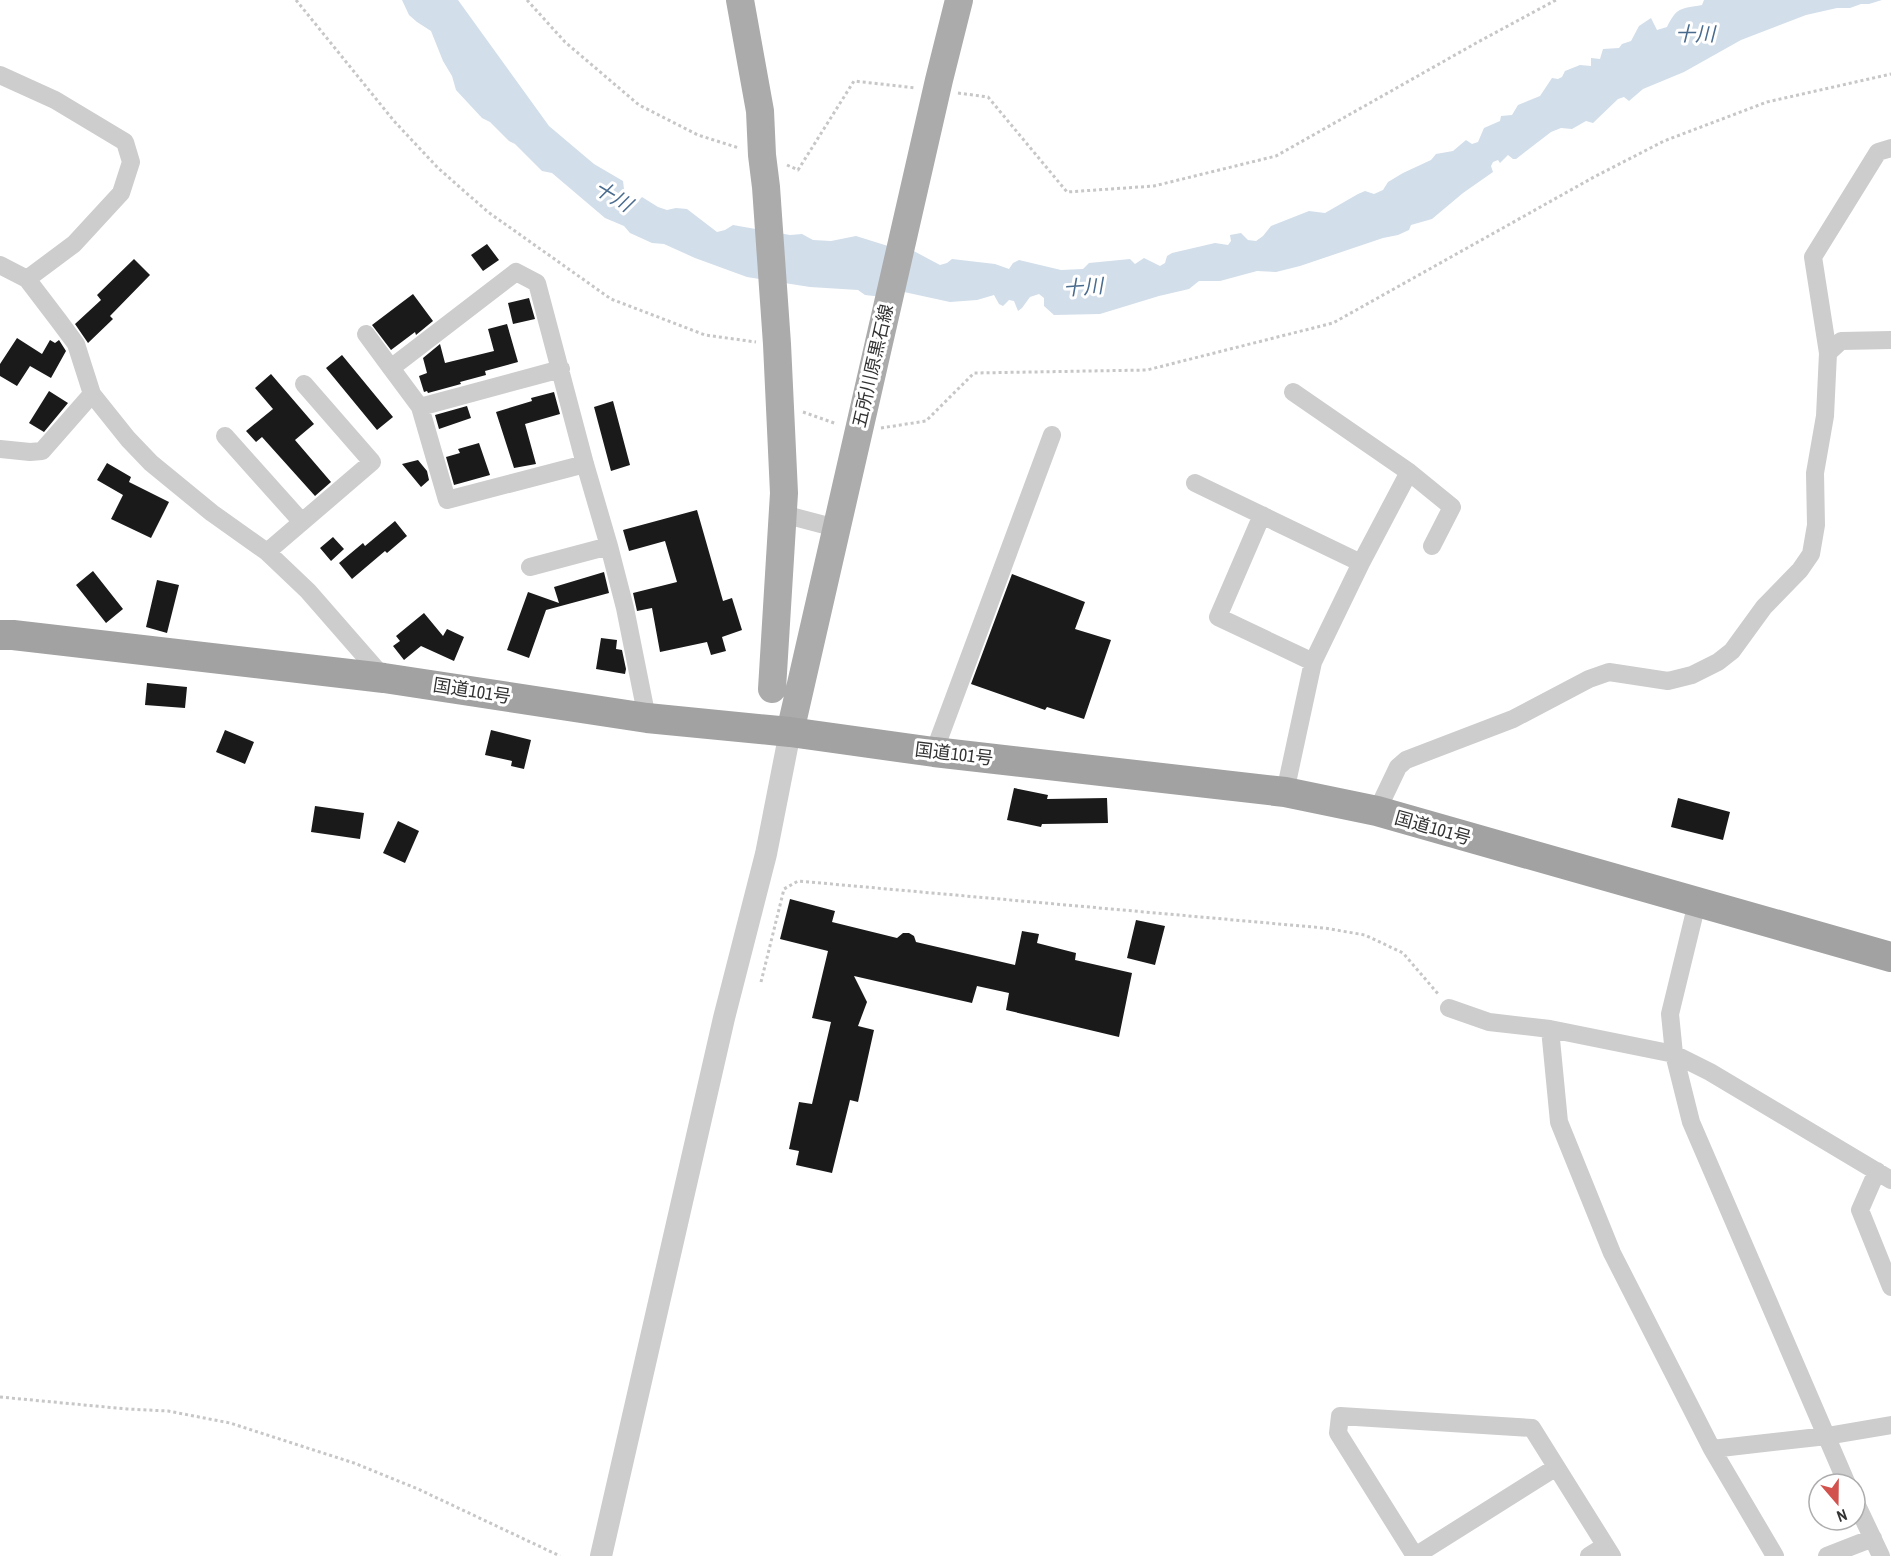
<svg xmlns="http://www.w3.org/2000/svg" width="1891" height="1556" font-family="'Archivo Narrow','Noto Sans JP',sans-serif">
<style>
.water{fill:#d2deea}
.building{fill:#1a1a1a}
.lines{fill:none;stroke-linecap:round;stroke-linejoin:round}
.path{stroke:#c7c7c7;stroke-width:3;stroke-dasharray:3 3;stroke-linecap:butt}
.minor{stroke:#cdcdcd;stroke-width:18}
.tertiary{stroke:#cdcdcd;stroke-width:22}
.primary{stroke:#ababab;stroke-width:28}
.trunk{stroke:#a2a2a2;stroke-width:30}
.labels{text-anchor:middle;stroke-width:6;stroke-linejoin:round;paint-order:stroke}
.street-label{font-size:18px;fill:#333;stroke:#fff}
.water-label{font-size:20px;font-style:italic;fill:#496b8d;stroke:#fff}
</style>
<rect width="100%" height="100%" fill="#fff"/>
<!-- water -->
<path class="water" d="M402 0H458L549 126 594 164 623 181 624 189 633 200H639L642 197 658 207 667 210 676 208 687 209 717 232 725 230 733 225 790 235 802 234 813 240 831 241 856 236 888 246 910 249 940 265 947 263 952 259 995 264 1009 269 1013 263 1019 260 1061 270 1083 269 1089 263 1130 259 1135 264 1144 258 1160 266 1165 263 1167 256 1172 253 1215 243 1228 245 1231 241 1230 235 1241 233 1248 240 1256 241 1263 236 1271 226 1309 211 1325 213 1358 194 1365 191 1374 194 1383 190 1388 182 1403 173 1431 160 1436 154 1453 151 1466 140 1472 144 1478 142 1484 128 1500 121 1501 116 1512 115 1518 105 1540 96 1552 78 1558 79 1562 77 1565 71 1580 65 1591 66V58L1600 59 1603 49 1619 48 1622 44 1631 41 1639 26 1651 18 1657 30 1667 27C1677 7 1680 9 1702 5L1704 0H1882L1869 4H1861L1850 8H1837L1806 15 1741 40 1684 72 1643 89 1629 101 1624 97 1618 99 1593 123 1586 121 1572 129 1561 128 1551 132 1516 159H1513L1508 155 1500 163 1498 160 1493 162 1491 166 1493 172 1463 193 1432 219 1411 225 1409 230 1398 235 1383 238 1300 266 1276 272 1257 271 1220 281H1199L1189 289 1159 296 1100 314 1054 315 1044 306V298L1039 294 1030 297 1022 308 1018 311 1014 301 1009 300 1003 306 999 304 994 295 977 300 950 302 904 292 874 296 865 295 858 290 810 287 747 277 695 258 664 244 652 243 630 233 624 226 605 218 552 173 542 171 515 144 509 141 490 122 482 118 456 90 452 76 443 61 431 31 417 22 409 15Z"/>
<!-- building -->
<path class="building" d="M487 244 499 260 483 271 471 255Z
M134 259 150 275 110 316 113 319 88 343 75 324 101 300 97 295Z
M413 294 433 321 416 335 415 332 391 350 372 325Z
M529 298 535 319 513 324 508 303Z
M507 324 518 362 485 371 486 375 460 382 461 384 428 393 427 391 424 392 419 376 427 373 423 358 440 344 445 363 494 351 488 329Z
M17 338 42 354 50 340 55 343 59 340 66 351 51 378 30 366 17 386 0 376V364Z
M342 355 393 417 377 430 326 368Z
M271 374 314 424 295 440 331 482 315 496 262 437 256 442 246 431 273 409 255 388Z
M49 391 68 403 44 432 29 423Z
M554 392 560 414 525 424 536 464 514 468 496 412 532 401 531 398Z
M613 401 630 465 611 471 594 407Z
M467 406 471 418 439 429 435 415Z
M479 443 490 475 454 485 446 457 460 453 458 449Z
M418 460 427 471 429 480 421 487 402 464Z
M107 463 131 477 129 482 169 502 151 538 111 519 123 495 97 480Z
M697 510 723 601 732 598 742 630 722 637 726 651 711 655 707 642 660 652 652 608 637 611 633 593 677 582 665 541 629 551 623 530Z
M395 521 407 536 387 553 385 551 352 579 339 563 363 543 365 546Z
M333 537 344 549 331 561 320 548Z
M93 571 123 609 106 623 76 585Z
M604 572 609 593 546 610 529 658 507 650 528 592 559 603 554 587Z
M1012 574 1085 602 1075 629 1111 640 1084 719 1047 707 1045 710 971 684Z
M157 580 179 585 167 633 146 627Z
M424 613 443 636 447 629 464 637 454 661 421 646 404 660 393 646 400 641 396 636Z
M601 638 617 640 616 649 622 650 626 669 625 674 596 669Z
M147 683 187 687 185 708 145 705Z
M225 730 254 742 245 764 216 752Z
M491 730 531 740 524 769 511 766 512 761 485 755Z
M1014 788 1048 795 1047 799 1107 798 1108 823 1042 824 1041 827 1007 820Z
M1678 798 1730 812 1723 840 1671 827Z
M315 806 364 813 360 839 311 832Z
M398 821 419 831 405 863 383 853Z
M790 899 835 911 832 922 897 938 903 933H909L914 936 916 942 1015 965 1022 931 1039 934 1037 943 1076 953 1075 960 1132 973 1119 1037 1006 1010 1009 993 977 986 972 1003 854 976 867 1002 858 1026 874 1030 858 1102 850 1100 832 1173 796 1165 799 1151 789 1149 799 1102 812 1104 831 1022 812 1018 828 951 780 939Z
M1136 920 1165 926 1155 965 1127 958Z"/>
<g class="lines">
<!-- path -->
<path class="path" d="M296 0 394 121 438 168 488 212 611 299 705 335 756 342
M527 0 565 42 639 105 698 135 739 148
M958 93 988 97 1067 192 1154 186 1276 156 1478 42 1556 0
M787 165 798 170 854 81 916 88
M803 412 837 424
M881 428 926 421 974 373 1147 370 1333 323 1594 177 1664 141 1767 102 1891 74
M761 982 784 889 798 881 1324 928 1365 935 1403 953 1439 995
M0 1397 127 1409 168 1411 230 1423 354 1463 418 1489 560 1556"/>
<!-- minor -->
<path class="minor" d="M0 75 55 100 125 142 131 162 121 193 74 244 27 279
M0 265 27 279 59 321 76 344 92 394 128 439 151 463 212 513 267 552 308 591 384 678
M366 334 391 368
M1828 353 1813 257 1878 152 1891 148
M1293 392 1409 472 1452 507 1432 546
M420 407 561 369
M225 436 301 521
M0 449 30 452 42 451 92 394
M585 464 447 500 420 407 391 368 516 272 537 283 585 464 609 546 625 608 647 718
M1195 483 1361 563
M783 514 836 528
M1262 515 1218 617 1313 662
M267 552 372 462 304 384
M530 567 609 546
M934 752 1052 435
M1285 792 1313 662 1361 563 1409 472
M1377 811 1398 767 1406 760 1513 719 1589 679 1609 672 1668 681 1692 675 1718 662 1732 651 1764 607 1800 570 1811 554 1816 525 1815 473 1825 416 1828 353 1841 341 1891 340
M1697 903 1670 1014 1674 1054 1691 1122 1847 1484
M1449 1008 1489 1022 1550 1029
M1877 1171 1860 1210 1891 1287
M1891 1180 1710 1072 1674 1054 1550 1029 1559 1122 1612 1253 1712 1449 1827 1436 1891 1425
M1712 1449 1775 1556
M1555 1468 1415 1556 1338 1433 1340 1416 1532 1428 1612 1556
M1855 1501 1881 1556
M1589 1556 1605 1546
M1827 1556 1873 1538"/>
<!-- tertiary -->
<path class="tertiary" d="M601 1556 724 1018 766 854 790 732"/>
<!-- primary -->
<path class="primary" d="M740 0 760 111 762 155 766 187 777 344 784 493 772 689
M790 732 939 80 959 0"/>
<!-- trunk -->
<path class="trunk" d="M0 635H13L384 678 647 718 790 732 934 752 1285 792 1377 811 1891 957"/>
</g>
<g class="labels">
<!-- street labels -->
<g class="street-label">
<text transform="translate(873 366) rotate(-77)" y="6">五所川原黒石線</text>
<text transform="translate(472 691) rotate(9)" y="6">国道101号</text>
<text transform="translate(954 754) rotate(7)" y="6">国道101号</text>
<text transform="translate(1433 828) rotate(16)" y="6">国道101号</text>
</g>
<!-- water labels -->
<g class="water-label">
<text x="1695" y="41">十川</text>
<text transform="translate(613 196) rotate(31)" y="7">十川</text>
<text transform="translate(1083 287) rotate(-4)" y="7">十川</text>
</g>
</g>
<!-- north arrow -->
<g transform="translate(1837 1502) rotate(160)"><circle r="28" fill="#ffffff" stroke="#adadad" stroke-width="1.5"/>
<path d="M0-4.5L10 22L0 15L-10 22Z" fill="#d2524d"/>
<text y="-9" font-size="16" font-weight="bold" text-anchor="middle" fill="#333333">N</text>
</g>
</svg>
